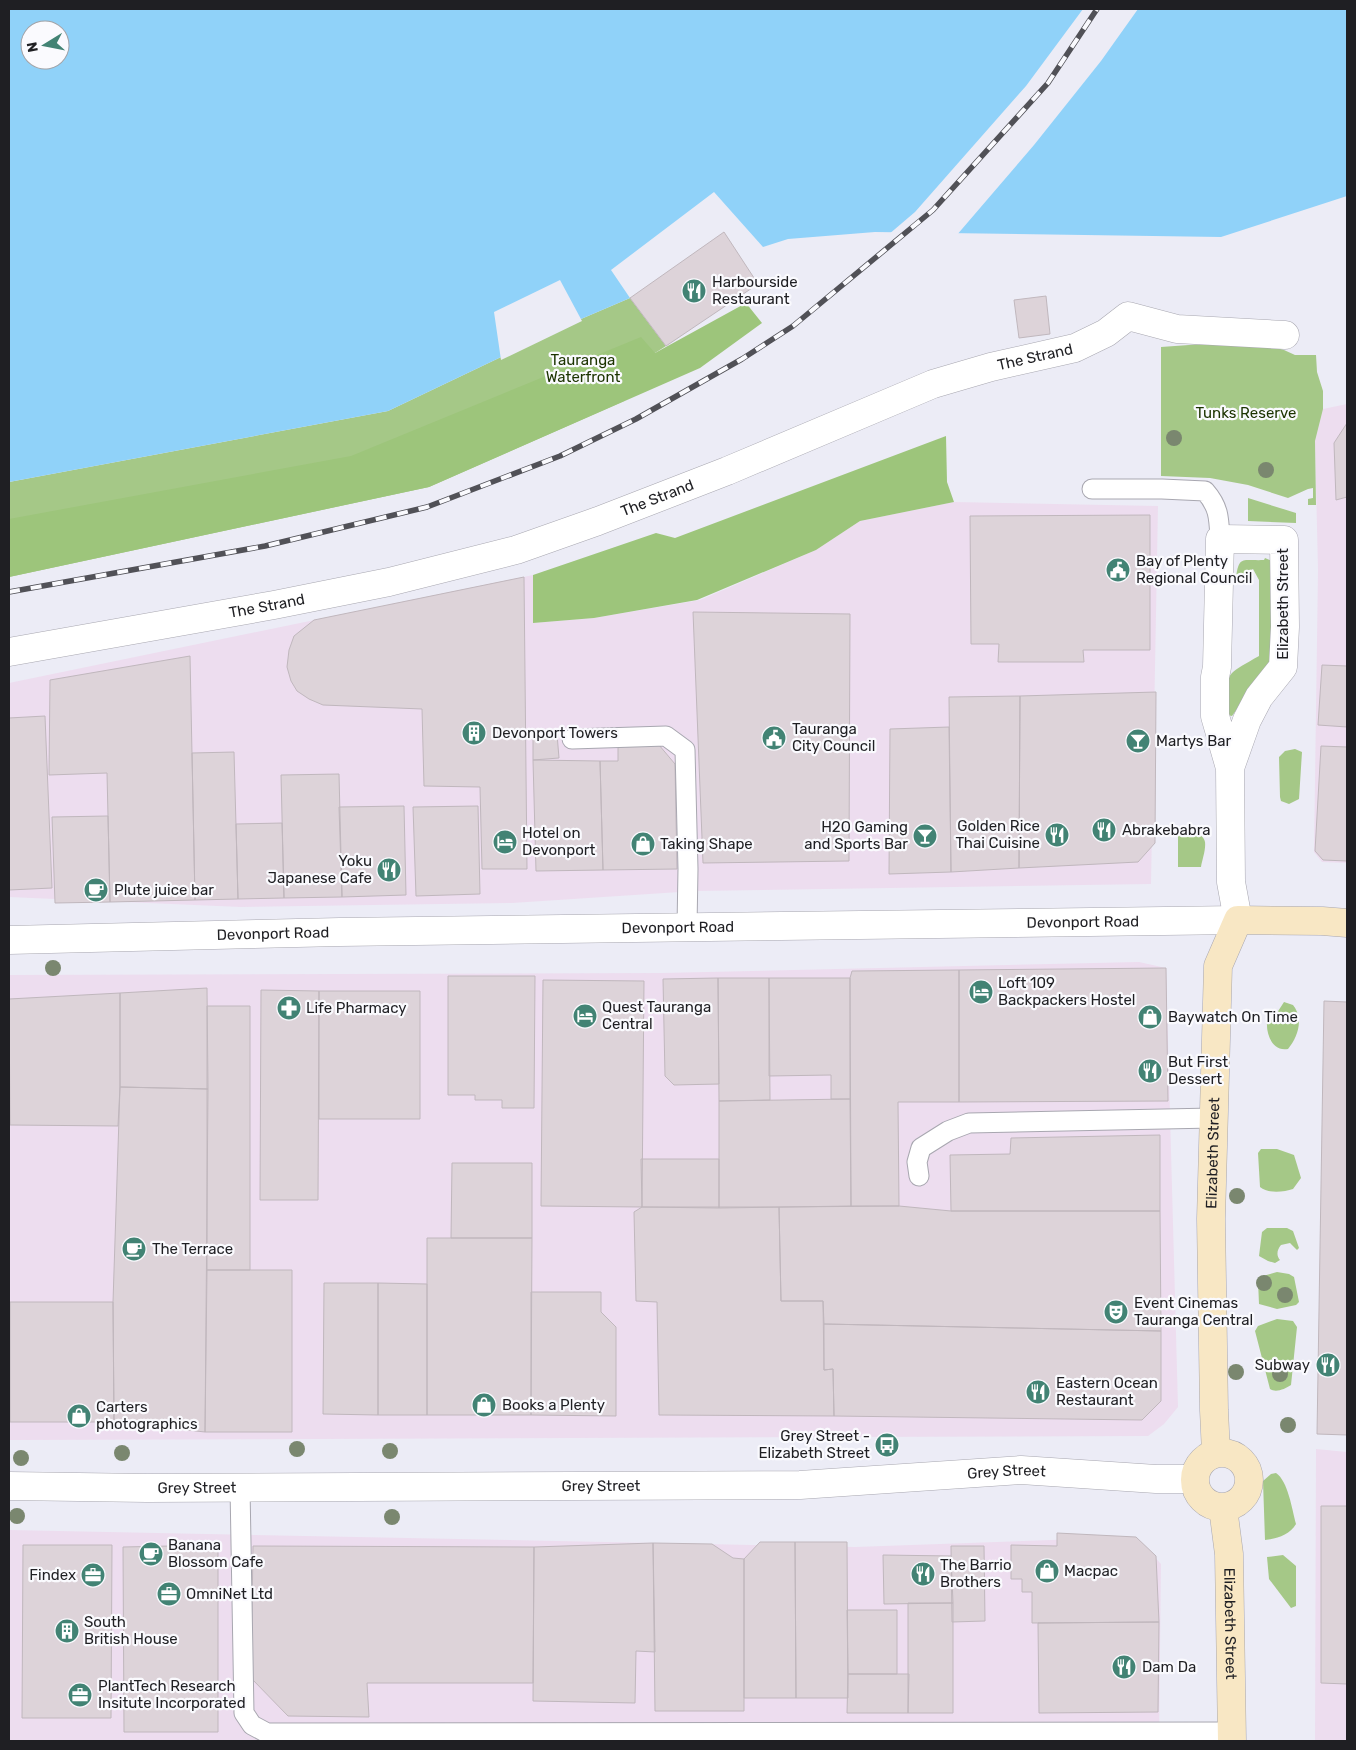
<svg xmlns="http://www.w3.org/2000/svg" width="1356" height="1750" font-family="Rubik,sans-serif">
<style>
.commercial{fill:#edddef}
.green{fill:#a5c887}
.forest{fill:#9dc57b}
.water{fill:#90d2f9;fill-rule:evenodd}
.pier{fill:#ececf6}
.building{fill:#ddd3d9;stroke:#c0b7bd}
.lines{fill:none;stroke-linecap:round;stroke-linejoin:round}
.lane-casing{stroke:#a8a7b0;stroke-width:21}
.street-casing{stroke:#a8a7b0;stroke-width:29}
.secondary-casing{stroke:#a8a7b0;stroke-width:29}
.lane{stroke:#fff;stroke-width:19}
.street{stroke:#fff;stroke-width:28}
.secondary{stroke:#f8e7c4;stroke-width:28}
.rail-casing{stroke:#515157;stroke-width:5.5}
.rail{stroke:#fafafe;stroke-width:4;stroke-dasharray:11;stroke-linecap:butt}
.tree{fill:#7a876f}
.labels{text-anchor:middle;stroke-width:4.5;stroke-linejoin:round;paint-order:stroke}
.poi-label{font-size:15px;fill:#1f1f23;stroke:#fafafe;text-anchor:start}
.street-label{font-size:15px;fill:#1f1f23;stroke:#fafafe}
.park-label{font-size:15px;fill:#1c3400;stroke:#fafafe}
</style>
<rect width="100%" height="100%" fill="#ececf6"/>
<!-- commercial -->
<path class="commercial" d="M1347 404V863L1322 862 1314 852 1318 570 1315 441 1323 409Z
M954 502 1158 506 1151 884 695 891 512 903 241 907 9 897V683L533 575V623L594 618 700 600 816 550 860 521Z
M1139 962 1166 968 1178 1407 1164 1424 1148 1436 9 1440V975L662 973Z
M1316 1449 1347 1452V1741H1315Z
M9 1530 855 1547 1136 1537 1161 1564 1159 1741H9Z"/>
<!-- green -->
<path class="green" d="M630 298 666 346 655 353 624 401 429 487 9 577V482L388 411 581 319Z
M1217 343 1269 346 1284 350 1295 355H1316L1317 372 1323 391V409L1315 441 1316 505H1308V499L1313 498V488L1308 489 1288 498 1248 485 1210 478 1161 476V347Z
M1248 498 1296 513V523L1248 521Z
M1265 558 1272 561 1271 661 1232 716 1227 715C1226 673 1222 677 1259 656V580L1253 569 1236 578C1239 555 1242 561 1264 560Z
M1295 749 1302 752 1299 799 1289 804 1281 801 1280 797 1279 757 1285 751Z
M1178 826C1185 828 1204 833 1205 842 1206 850 1202 860 1201 867H1178Z
M1284 1002 1293 1005C1304 1019 1298 1037 1288 1049 1273 1052 1266 1035 1267 1022L1273 1019Z
M1261 1149H1277L1294 1155 1301 1178 1293 1189C1284 1192 1268 1194 1260 1187L1258 1153Z
M1267 1228H1287L1293 1231 1299 1248 1297 1250 1290 1243 1281 1245C1277 1250 1276 1255 1280 1260L1275 1263 1268 1261 1259 1256 1262 1232Z
M1277 1272 1289 1274 1294 1277 1299 1302 1296 1305 1277 1309 1259 1304 1258 1281 1259 1277Z
M1277 1319 1293 1321 1297 1327 1291 1385C1285 1389 1276 1393 1270 1389L1255 1331 1258 1326Z
M1276 1473C1288 1481 1292 1509 1296 1524 1290 1535 1276 1539 1265 1540L1263 1481 1271 1474Z
M1283 1555 1296 1566V1606L1291 1608 1269 1579 1267 1557Z"/>
<!-- forest -->
<path class="forest" d="M746 303 762 323 700 368 429 487 9 577V519L351 456 641 337 655 353Z
M946 436 947 482 954 502 860 521 816 550 697 600 594 618 533 623V575L656 533 675 538Z"/>
<!-- water -->
<path class="water" d="M9 9H1347V196L1221 237 875 232 788 239 763 247 714 192 611 270 630 298 581 319 388 411 9 482ZM30 30H60V60H30Z"/>
<!-- pier -->
<path class="pier" d="M1083 9H1138L1101 61 1034 145 956 236 888 235 915 212 1026 86Z
M560 280 582 321 501 360 494 312Z"/>
<!-- building -->
<path class="building" d="M724 232 758 284 666 346 630 298Z
M1046 296 1050 334 1019 338 1014 300Z
M1347 423V497L1336 500 1334 443Z
M1150 515V650H1083L1084 662H998L999 644H971L970 516Z
M524 577 527 869H482L480 787 424 786 422 709 323 705 309 699 297 691 291 681 287 667 289 650 294 636 314 620Z
M693 612 850 614 849 861 703 863Z
M190 656 195 900 110 902 107 773 49 775 50 680Z
M1322 665 1347 666V727L1318 725Z
M1156 692 1155 843 1138 862 1019 868 1020 696Z
M1020 696 1019 868 951 872 949 697Z
M45 716 52 888 9 890V718Z
M949 727 951 872 889 874 890 729Z
M557 734 559 758 533 760V735Z
M659 745 675 764 677 869 603 870 600 761H618V746Z
M1321 746 1347 747V861L1323 860 1315 851Z
M234 752 238 899 195 900 192 753Z
M533 760 600 761 603 870 536 871Z
M339 774 342 897 284 898 281 775Z
M404 806 406 895 342 897 339 807Z
M478 806 480 894 416 896 413 807Z
M108 816 110 902 55 903 52 817Z
M282 823 284 898 238 899 236 824Z
M1166 968 1168 1101 959 1102V970Z
M959 970V1102H898L899 1206H851L850 978 852 971Z
M448 976H535L534 1108H502V1100H475V1095H448Z
M718 978 719 1084 674 1085 665 1076 663 979Z
M718 978H769L770 1100 719 1101Z
M769 978H850V1099H831V1075L769 1076Z
M543 980 644 981 642 1207 541 1206Z
M207 988 208 1089 120 1087V993Z
M261 990 319 991 318 1200H260Z
M319 991H420V1119H319Z
M120 993V1087L118 1126 10 1125 9 999Z
M1324 1001 1347 1002V1435L1317 1434Z
M207 1006H250V1270H207Z
M120 1087 208 1089 205 1432 114 1422 113 1302Z
M850 1099 851 1206 719 1208V1101Z
M1160 1135V1211H951L950 1155 1010 1154 1011 1138Z
M641 1159H719V1208L642 1207Z
M452 1163H532V1238H451Z
M899 1206 951 1211H1160L1161 1331 824 1324 823 1301H781L779 1207Z
M642 1207H779L781 1301H823L824 1370 833 1369 834 1416 659 1415 657 1302 636 1301 634 1212Z
M427 1238H532L531 1415H427Z
M207 1270H292V1432H205Z
M324 1283H378V1415L323 1414Z
M378 1283 427 1284V1415H378Z
M531 1292H601V1312L616 1327V1416L531 1415Z
M10 1302H113L114 1422H10Z
M824 1324 1161 1331V1401L1142 1420 834 1416 833 1369 824 1370Z
M1321 1506H1347V1684L1321 1683Z
M1057 1533 1136 1537 1156 1556 1159 1622 1032 1623V1592H1022V1579H1011V1545L1057 1546Z
M760 1542H795L796 1698H744V1559Z
M795 1542H847L848 1698H796Z
M653 1543 655 1652 636 1651 635 1703 533 1701 534 1547Z
M653 1543 712 1544 733 1558 744 1559V1711H655Z
M23 1545H112L111 1718H22Z
M218 1545V1732H124L123 1547Z
M253 1546 534 1547 533 1683H367L369 1717 288 1716 251 1678Z
M951 1546H984L985 1621 952 1622Z
M883 1555 951 1556 953 1603 884 1604Z
M908 1603H953V1713H908Z
M847 1610H897V1674H848Z
M1159 1622 1158 1712 1039 1713 1038 1623Z
M848 1674H909L908 1713H847Z"/>
<g class="lines">
<defs>
<path id="lane" d="M1092 489H1162L1205 491C1219 507 1219 518 1220 539
M572 739 666 736 685 750 688 869 687 927
M919 1176 917 1162 921 1148 948 1131 969 1123 1213 1118
M240 1487 244 1713 252 1725 267 1733 1232 1732"/>
<g id="street">
<path id="s1" d="M9 652 274 605 389 582 516 550 598 521 727 471 933 384 991 367 1075 348 1106 333 1128 316 1177 329 1285 335"/>
<path id="s2" d="M9 940 340 932 1238 920 1231 882 1230 768 1215 716V677L1217 667 1220 539 1284 540 1285 627 1283 667 1259 697 1247 720 1230 768"/>
<path id="s3" d="M9 1486 147 1488 800 1485 1021 1470 1156 1479H1194"/>
</g>
<g id="secondary">
<circle cx="1222" cy="1480" r="27"/>
<path id="s4" d="M1216 1453 1214 1410 1211 1219 1218 966 1238 920 1322 921 1347 923"/>
<path id="s5" d="M1223 1508 1229 1554 1232 1741"/>
</g>
</defs>
<!-- lane casing -->
<use href="#lane" class="lane-casing"/>
<!-- street casing -->
<use href="#street" class="street-casing"/>
<!-- secondary casing -->
<use href="#secondary" class="secondary-casing"/>
<!-- lane -->
<use href="#lane" class="lane"/>
<!-- street -->
<use href="#street" class="street"/>
<!-- secondary -->
<use href="#secondary" class="secondary"/>
<defs>
<path id="rail" d="M9 592 265 546 427 507 560 456 636 419 742 359 793 326 933 210 1048 83 1097 9"/>
</defs>
<!-- rail casing -->
<use href="#rail" class="rail-casing"/>
<!-- rail -->
<use href="#rail" class="rail"/>
</g>
<!-- trees -->
<g class="tree">
<circle cx="1174" cy="438" r="8"/>
<circle cx="1266" cy="470" r="8"/>
<circle cx="53" cy="968" r="8"/>
<circle cx="1237" cy="1196" r="8"/>
<circle cx="1264" cy="1283" r="8"/>
<circle cx="1285" cy="1295" r="8"/>
<circle cx="1236" cy="1372" r="8"/>
<circle cx="1280" cy="1374" r="8"/>
<circle cx="1288" cy="1425" r="8"/>
<circle cx="297" cy="1449" r="8"/>
<circle cx="390" cy="1451" r="8"/>
<circle cx="122" cy="1453" r="8"/>
<circle cx="21" cy="1458" r="8"/>
<circle cx="17" cy="1516" r="8"/>
<circle cx="392" cy="1517" r="8"/>
</g>
<!-- icons -->
<defs>
<symbol id="restaurant-disc" viewBox="-11 -11 22 22"><circle r="9.5" fill="#428374" stroke="#fafafe"/><path d="M-5-6h1v4h1v-4h1v4h1v-4h1v5L-1.5 .5V6h-2V.5L-5-1ZM5-6V6H3V1.5H1.5Q1.5-4 5-6Z" fill="#fff"/></symbol>
<symbol id="civic-disc" viewBox="-11 -11 22 22"><circle r="9.5" fill="#428374" stroke="#fafafe"/><path d="M-.6-6.5H3V-4.5H.6V-3L4-1V1h2V6H-6V1h2V-1L-.6-3ZM-1.2 2.5V6h2.4V2.5Z" fill="#fff"/></symbol>
<symbol id="building-disc" viewBox="-11 -11 22 22"><circle r="9.5" fill="#428374" stroke="#fafafe"/><path d="M-4-6H4V6H1V3H-1V6H-4ZM-2.5-4.3h1.7v1.8h-1.7ZM.8-4.3h1.7v1.8H.8ZM-2.5-1h1.7V.8h-1.7ZM.8-1h1.7V.8H.8Z" fill="#fff"/></symbol>
<symbol id="bar-disc" viewBox="-11 -11 22 22"><circle r="9.5" fill="#428374" stroke="#fafafe"/><path d="M-6-5H6L.8 .8V4.5H3.5V6h-7V4.5H-.8V.8Z" fill="#fff"/></symbol>
<symbol id="hotel-disc" viewBox="-11 -11 22 22"><circle r="9.5" fill="#428374" stroke="#fafafe"/><path d="M-6-4.5h1.5V1H6V5H4.5V3h-9V5H-6ZM-4 0a1.8 1.8 0 1 1 3.6 0ZM.5 0V-2.5h3Q6-2.5 6 0Z" fill="#fff"/></symbol>
<symbol id="shop-disc" viewBox="-11 -11 22 22"><circle r="9.5" fill="#428374" stroke="#fafafe"/><path d="M-5-2.5h2.3a2.7 3.5 0 0 1 5.4 0H5L5.5 6h-11ZM-1.5-2.5h3a1.5 2.3 0 0 0-3 0Z" fill="#fff"/></symbol>
<symbol id="cafe-disc" viewBox="-11 -11 22 22"><circle r="9.5" fill="#428374" stroke="#fafafe"/><path d="M-5.5-4.5H6V0H3Q3 3.5 0 3.5H-2.5Q-5.5 3.5-5.5 0ZM3-3.2v2h1.7v-2ZM-6 4.5H4V6H-6Z" fill="#fff"/></symbol>
<symbol id="pharmacy-disc" viewBox="-11 -11 22 22"><circle r="9.5" fill="#428374" stroke="#fafafe"/><path d="M-2-6h4v4h4v4h-4v4h-4v-4h-4v-4h4Z" fill="#fff"/></symbol>
<symbol id="theatre-disc" viewBox="-11 -11 22 22"><circle r="9.5" fill="#428374" stroke="#fafafe"/><path d="M-5-5.5Q0-4 5-5.5V0Q5 5 0 6Q-5 5-5 0ZM-3.3-2.5H-1v1.5H-3.3ZM1-2.5H3.3v1.5H1ZM-2.8 1Q0 5.5 2.8 1Z" fill="#fff"/></symbol>
<symbol id="bus-disc" viewBox="-11 -11 22 22"><circle r="9.5" fill="#428374" stroke="#fafafe"/><path d="M-5-6H5V4H4V6H2V4H-2V6H-4V4H-5ZM-3.5-4V0h7V-4ZM-3.5 1.2v1.5H-2V1.2ZM2 1.2v1.5H3.5V1.2Z" fill="#fff"/></symbol>
<symbol id="office-disc" viewBox="-11 -11 22 22"><circle r="9.5" fill="#428374" stroke="#fafafe"/><path d="M-6-3h4V-5.5h4V-3h4V5H-6ZM-1-4.5V-3h2v-1.5ZM-6 0V1H6V0Z" fill="#fff"/></symbol>
</defs>
<g fill-rule="evenodd">
<use href="#restaurant-disc" x="680" y="277" width="28" height="28"/>
<use href="#civic-disc" x="1104" y="556" width="28" height="28"/>
<use href="#building-disc" x="460" y="719" width="28" height="28"/>
<use href="#civic-disc" x="760" y="724" width="28" height="28"/>
<use href="#bar-disc" x="1124" y="727" width="28" height="28"/>
<use href="#restaurant-disc" x="1090" y="816" width="28" height="28"/>
<use href="#restaurant-disc" x="1043" y="821" width="28" height="28"/>
<use href="#bar-disc" x="911" y="822" width="28" height="28"/>
<use href="#hotel-disc" x="491" y="828" width="28" height="28"/>
<use href="#shop-disc" x="629" y="830" width="28" height="28"/>
<use href="#restaurant-disc" x="375" y="856" width="28" height="28"/>
<use href="#cafe-disc" x="82" y="876" width="28" height="28"/>
<use href="#hotel-disc" x="967" y="978" width="28" height="28"/>
<use href="#pharmacy-disc" x="275" y="994" width="28" height="28"/>
<use href="#hotel-disc" x="571" y="1002" width="28" height="28"/>
<use href="#shop-disc" x="1136" y="1003" width="28" height="28"/>
<use href="#restaurant-disc" x="1136" y="1057" width="28" height="28"/>
<use href="#cafe-disc" x="120" y="1235" width="28" height="28"/>
<use href="#theatre-disc" x="1102" y="1298" width="28" height="28"/>
<use href="#restaurant-disc" x="1314" y="1351" width="28" height="28"/>
<use href="#restaurant-disc" x="1024" y="1378" width="28" height="28"/>
<use href="#shop-disc" x="470" y="1391" width="28" height="28"/>
<use href="#shop-disc" x="65" y="1402" width="28" height="28"/>
<use href="#bus-disc" x="873" y="1431" width="28" height="28"/>
<use href="#cafe-disc" x="137" y="1540" width="28" height="28"/>
<use href="#shop-disc" x="1033" y="1557" width="28" height="28"/>
<use href="#restaurant-disc" x="909" y="1560" width="28" height="28"/>
<use href="#office-disc" x="79" y="1561" width="28" height="28"/>
<use href="#office-disc" x="155" y="1580" width="28" height="28"/>
<use href="#building-disc" x="53" y="1617" width="28" height="28"/>
<use href="#restaurant-disc" x="1110" y="1653" width="28" height="28"/>
<use href="#office-disc" x="66" y="1681" width="28" height="28"/>
</g>
<g class="labels">
<!-- poi labels -->
<g class="poi-label">
<text x="712" y="287">Harbourside<tspan x="712" dy="17">Restaurant</tspan></text>
<text x="1136" y="566">Bay of Plenty<tspan x="1136" dy="17">Regional Council</tspan></text>
<text x="792" y="734">Tauranga<tspan x="792" dy="17">City Council</tspan></text>
<text x="492" y="738">Devonport Towers</text>
<text x="1156" y="746">Martys Bar</text>
<text x="1040" y="831" text-anchor="end">Golden Rice<tspan x="1040" dy="17">Thai Cuisine</tspan></text>
<text x="908" y="832" text-anchor="end">H2O Gaming<tspan x="908" dy="17">and Sports Bar</tspan></text>
<text x="1122" y="835">Abrakebabra</text>
<text x="522" y="838">Hotel on<tspan x="522" dy="17">Devonport</tspan></text>
<text x="660" y="849">Taking Shape</text>
<text x="372" y="866" text-anchor="end">Yoku<tspan x="372" dy="17">Japanese Cafe</tspan></text>
<text x="114" y="895">Plute juice bar</text>
<text x="998" y="988">Loft 109<tspan x="998" dy="17">Backpackers Hostel</tspan></text>
<text x="602" y="1012">Quest Tauranga<tspan x="602" dy="17">Central</tspan></text>
<text x="306" y="1013">Life Pharmacy</text>
<text x="1168" y="1022">Baywatch On Time</text>
<text x="1168" y="1067">But First<tspan x="1168" dy="17">Dessert</tspan></text>
<text x="152" y="1254">The Terrace</text>
<text x="1134" y="1308">Event Cinemas<tspan x="1134" dy="17">Tauranga Central</tspan></text>
<text x="1310" y="1370" text-anchor="end">Subway</text>
<text x="1056" y="1388">Eastern Ocean<tspan x="1056" dy="17">Restaurant</tspan></text>
<text x="502" y="1410">Books a Plenty</text>
<text x="96" y="1412">Carters<tspan x="96" dy="17">photographics</tspan></text>
<text x="870" y="1441" text-anchor="end">Grey Street -<tspan x="870" dy="17">Elizabeth Street</tspan></text>
<text x="168" y="1550">Banana<tspan x="168" dy="17">Blossom Cafe</tspan></text>
<text x="940" y="1570">The Barrio<tspan x="940" dy="17">Brothers</tspan></text>
<text x="1064" y="1576">Macpac</text>
<text x="76" y="1580" text-anchor="end">Findex</text>
<text x="186" y="1599">OmniNet Ltd</text>
<text x="84" y="1627">South<tspan x="84" dy="17">British House</tspan></text>
<text x="1142" y="1672">Dam Da</text>
<text x="98" y="1691">PlantTech Research<tspan x="98" dy="17">Insitute Incorporated</tspan></text>
</g>
<!-- street labels -->
<g class="street-label">
<text dy="5" stroke="none"><textPath href="#s1" startOffset="1072">The Strand</textPath></text>
<text dy="5" stroke="none"><textPath href="#s1" startOffset="668">The Strand</textPath></text>
<text transform="translate(1283 604) rotate(-90)" y="5">Elizabeth Street</text>
<text dy="5" stroke="none"><textPath href="#s1" startOffset="262">The Strand</textPath></text>
<text dy="5" stroke="none"><textPath href="#s2" startOffset="1074">Devonport Road</textPath></text>
<text dy="5" stroke="none"><textPath href="#s2" startOffset="669">Devonport Road</textPath></text>
<text dy="5" stroke="none"><textPath href="#s2" startOffset="264">Devonport Road</textPath></text>
<text dy="5" stroke="none"><textPath href="#s4" startOffset="300">Elizabeth Street</textPath></text>
<text dy="5" stroke="none"><textPath href="#s3" startOffset="998">Grey Street</textPath></text>
<text dy="5" stroke="none"><textPath href="#s3" startOffset="592">Grey Street</textPath></text>
<text dy="5" stroke="none"><textPath href="#s3" startOffset="188">Grey Street</textPath></text>
<text dy="5" stroke="none"><textPath href="#s5" startOffset="116">Elizabeth Street</textPath></text>
</g>
<!-- park labels -->
<g class="park-label">
<text x="583" y="365">Tauranga<tspan x="583" dy="17">Waterfront</tspan></text>
<text x="1246" y="418">Tunks Reserve</text>
</g>
</g>
<!-- border -->
<rect width="1356" height="1750" fill="none" stroke="#1f1f23" stroke-width="20"/>
<!-- north arrow -->
<g transform="translate(45 45) rotate(260)"><circle r="24" fill="#fafafe" stroke="#a2a2a6"/>
<path d="M0-4L9 19L0 12L-9 19Z" fill="#428374"/>
<text y="-8" font-size="14" font-weight="bold" text-anchor="middle" fill="#1f1f23">N</text>
</g>
</svg>
